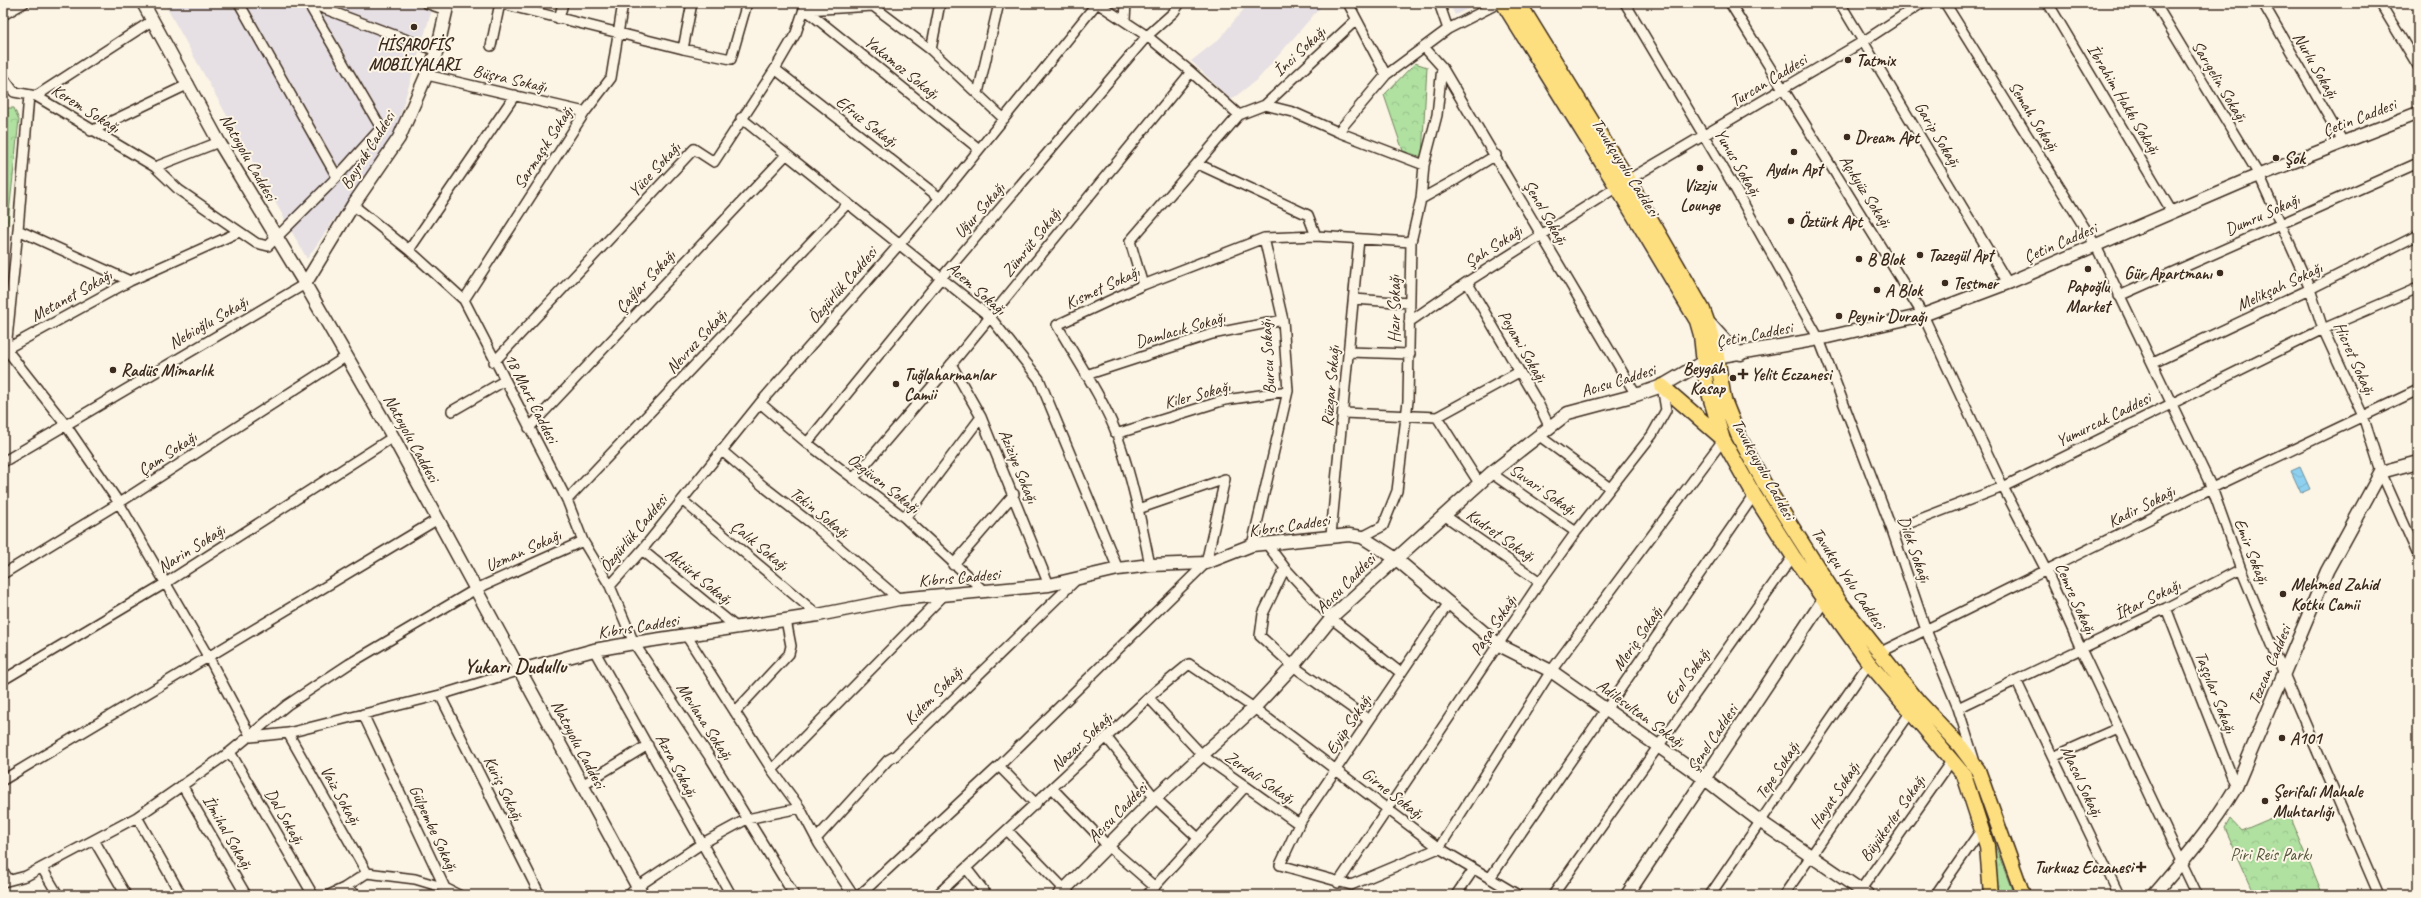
<svg xmlns="http://www.w3.org/2000/svg" width="2421" height="898" font-family="Caveat,sans-serif">
<style>
.built{fill:#e6e0e4}
.grass{fill:url(#grass-tufts);stroke:#768660}
.park{fill:url(#park-crowns);stroke:#768660}
.water{fill:url(#water-waves);stroke:#6d8e9b}
.lines{fill:none;stroke-linecap:round;stroke-linejoin:round}
.street-casing{stroke:#3b2a1e;stroke-width:12}
.secondary-casing{stroke:#3b2a1e;stroke-width:15}
.primary-casing{stroke:#3b2a1e;stroke-width:17}
.street{stroke:#fcf5e5;stroke-width:9}
.secondary{stroke:#fcf5e5;stroke-width:12}
.primary{stroke:#fedf80;stroke-width:14}
.poi-dot{fill:#3b2a1e;stroke:#fcf5e5;stroke-width:1.5}
.labels{text-anchor:middle;stroke-width:4;stroke-linejoin:round;paint-order:stroke}
.poi-label{font-size:17px;font-weight:bold;fill:#3b2a1e;stroke:#fcf5e5;text-anchor:start}
.street-label{font-size:17px;fill:#3b2a1e;stroke:#fcf5e5}
.park-label{font-size:17px;fill:#58583f;stroke:#fcf5e5}
.district-label{font-size:21px;font-weight:bold;fill:#3b2a1e;stroke:#fcf5e5}
</style>
<defs>
<pattern id="grass-tufts" width="24" height="20" patternUnits="userSpaceOnUse"><rect width="24" height="20" fill="#b0e1a1"/><path d="M3 7l-1-3M5 7V3M7 7l1-3M15 17l-1-3M17 17v-4M19 17l1-3" fill="none" stroke="#98c18a"/></pattern>
<pattern id="park-crowns" width="20" height="18" patternUnits="userSpaceOnUse"><rect width="20" height="18" fill="#b0e1a1"/><path d="M2 6a3 3 0 1 1 6 0M12 15a3 3 0 1 1 6 0" fill="none" stroke="#98c18a"/></pattern>
<pattern id="water-waves" width="16" height="10" patternUnits="userSpaceOnUse"><rect width="16" height="10" fill="#8ed0ef"/><path d="M0 5q4-4 8 0t8 0" fill="none" stroke="#7bb3cc"/></pattern>
</defs>
<rect width="100%" height="100%" fill="#fcf5e5"/>
<filter id="ink" filterUnits="userSpaceOnUse"><feTurbulence type="fractalNoise" baseFrequency=".025" numOctaves="2"/><feDisplacementMap in="SourceGraphic" scale="8" xChannelSelector="R" yChannelSelector="G"/><feConvolveMatrix kernelMatrix="1 2 1 2 8 2 1 2 1" color-interpolation-filters="sRGB"/></filter>
<g filter="url(#ink)">
<!-- built -->
<path class="built" d="M164 3H434L395 132 307 259Z
M1249 3H1324L1259 78 1231 100 1191 61 1219 39Z
M1449 3H1479L1455 15Z"/>
<!-- grass -->
<path class="grass" d="M1980 806 2012 890 1996 894Z"/>
<!-- park -->
<path class="park" d="M1415 63 1427 67 1422 157 1403 151 1384 95Z
M3 108H14L19 120 3 270Z
M2288 811 2323 895H2255L2225 828 2230 819 2241 831Z"/>
<!-- water -->
<path class="water" d="M2300 467 2310 489 2301 493 2291 471Z"/>
<g class="lines">
<defs>
<path id="street" d="M239 3 337 177 381 128 308 3
M309 3 437 51
M426 3 446 10
M499 3 683 49 731 59 747 3
M1097 3 1147 36 1191 72
M1348 3 1386 75
M1439 3 1448 29
M1625 3 1732 183 1819 339 1892 530 1926 630 1958 708 1974 759
M1730 3 1923 315 2003 487 2047 572 2081 649 2197 895
M1840 3 2008 283
M1945 3 2096 246 2212 488 2241 569 2284 674 2379 895
M2048 3 2172 212
M2155 3 2259 175 2310 289 2323 329 2363 416 2381 472 2418 555
M2263 3 2343 142
M2380 3 2418 66
M806 10 873 6 931 50 1004 119
M806 10 979 149
M3 15 24 3
M559 19 563 3
M1125 20 1126 3
M491 46 500 3
M1424 47 1442 67 1636 395
M683 49 692 3
M931 50 940 3
M775 69 940 198
M427 75 585 112
M3 77 14 92 36 96 155 167 219 142
M978 93 999 3
M36 96 153 20
M1265 105 1356 20
M741 118 990 317 1039 379 1118 569
M91 131 189 84
M1338 132 1424 165
M1198 164 1308 215 1316 236
M155 167 179 190 256 243 268 246 337 177
M1628 180 1864 41 1922 3
M1421 199 1457 179 1496 155
M353 205 409 250 464 300 567 500 583 541 610 586 634 643 711 759 794 895
M18 230 29 95
M239 232 130 281 18 230 6 349 65 424 119 503 209 658 251 737 288 733 440 695 521 670
M409 250 515 95
M1467 282 1538 403 1549 426
M1143 285 1130 241 1239 115 1265 105 1293 112 1338 132 1386 75 1448 29 1499 3
M2119 296 2418 163
M1354 299 1409 303
M464 300 585 112 611 78 623 3
M1409 322 1467 282 1617 187
M6 349 130 281
M1349 352 1410 354
M494 362 694 149 714 162 775 69 796 33 806 3
M2153 363 2310 289 2418 235
M951 364 981 417 1049 585
M1086 375 1212 334 1283 320
M760 403 807 443 905 518 985 592
M452 411 504 381
M1343 413 1437 417 1519 372
M1437 417 1479 483
M529 428 786 155
M1116 434 1225 400 1288 391
M1538 435 1610 488
M807 443 942 277 1147 36 1174 12 1180 3
M721 450 763 486 812 524 899 599
M3 462 305 284
M1491 473 1576 532
M853 479 959 355 1191 72 1239 115
M567 500 848 203
M682 500 818 615
M1444 515 1540 582
M905 518 981 417
M1892 530 2003 487 2323 329 2418 288
M1331 535 1359 239
M1362 537 1383 526 1397 491 1408 401 1411 242 1421 199 1424 165 1437 115 1442 67
M1266 543 1285 568 1332 619 1401 673
M1252 545 1288 391 1283 320 1264 238
M642 550 736 627
M953 565 1014 494
M1150 565C1141 521 1132 477 1117 435 1104 400 1076 358 1057 325L1143 285 1264 238 1316 236 1411 242
M1285 568 1263 614 1260 636 1293 666 1369 720
M3 574 119 503 347 356
M610 586 642 550 760 403 940 198 1097 3
M1448 604 1299 824 1280 865 1351 885 1439 848 1551 671 1723 440
M2166 608 2236 787
M686 635 772 770 800 808 819 844 853 895
M594 650 731 895
M1879 653 2212 488 2418 390
M3 680 164 584 393 437
M2016 680 2119 895
M440 695 540 895
M1149 698 1203 756 1299 824
M1958 708 2166 608 2241 569
M735 712 789 654 791 646 786 620
M288 733 367 873
M1107 738 1155 798 1197 837
M230 752 313 895
M2053 757 2118 728
M999 766 1036 804
M772 770 942 597
M3 780 438 519
M182 785 246 895
M582 785 648 745
M1053 789 1108 846 1155 887
M137 817 181 895
M1007 830 1070 895
M817 838 888 760 895 756 1077 579
M94 840 126 895
M42 868 58 895
M966 868 987 895
M3 871 8 879
M1490 878 1754 495
M3 882 26 876 137 817 230 752 287 705 349 664 476 589 583 541
M1338 883 1540 582 1576 532 1652 435 1666 410 1662 386
M344 888 357 895
M445 888 459 895
M329 895 344 888 367 873 415 879 445 888 363 714
M629 895 637 887 701 844 747 819 800 808
M860 895 999 766 1206 563 1225 479 1138 509
M937 895 1156 691 1189 664 1254 708 1439 848 1518 895
M1147 895 1245 787
M1456 895 1474 869
M1553 895 1793 556
M1710 895 1869 663
M1784 895 1910 713
M1857 895 1952 760
M1936 895 1983 827"/>
<path id="secondary" d="M143 3 219 142 305 284 393 437 642 895
M305 284 353 205 399 138 437 51 448 3
M1710 324 1729 345 1741 354
M521 670 594 650 634 643 818 615 899 599 1049 585 1118 569 1150 565 1206 563 1252 545 1349 535 1362 537 1395 558 1499 645 1551 671 1705 779 1761 822 1868 895
M1059 895 1155 798 1254 708 1293 666 1335 614 1491 473 1568 413 1636 395 1662 386 1703 362 1716 357 1819 339 1923 315 2008 283 2247 180 2418 113
M1627 895 1824 599
M2154 895C2183 861 2213 826 2236 787L2327 571 2381 472 2418 462"/>
<path id="primary" d="M1503 3 1617 187 1697 321 1701 335 1706 383 1723 440 1754 495 1793 556 1869 663 1964 775 1987 846 1991 895
M1519 3 1628 180 1703 310 1715 344 1724 400 1738 435 1764 483 1839 601 1918 701 1960 746 1978 770 2023 895
M1662 386 1722 438"/>
</defs>
<!-- street casing -->
<use href="#street" class="street-casing"/>
<!-- secondary casing -->
<use href="#secondary" class="secondary-casing"/>
<!-- primary casing -->
<use href="#primary" class="primary-casing"/>
<!-- street -->
<use href="#street" class="street"/>
<!-- secondary -->
<use href="#secondary" class="secondary"/>
<!-- primary -->
<use href="#primary" class="primary"/>
</g>
</g>
<!-- markers -->
<g class="poi-dot">
<circle cx="414" cy="27" r="4"/>
<circle cx="1848" cy="60" r="4"/>
<circle cx="1847" cy="137" r="4"/>
<circle cx="1794" cy="152" r="4"/>
<circle cx="2276" cy="158" r="4"/>
<circle cx="1700" cy="168" r="4"/>
<circle cx="1791" cy="221" r="4"/>
<circle cx="1920" cy="255" r="4"/>
<circle cx="1859" cy="259" r="4"/>
<circle cx="2088" cy="269" r="4"/>
<circle cx="2220" cy="273" r="4"/>
<circle cx="1945" cy="283" r="4"/>
<circle cx="1877" cy="290" r="4"/>
<circle cx="1839" cy="316" r="4"/>
<circle cx="113" cy="370" r="4"/>
<path d="M1741 368h4v4h4v4h-4v4h-4v-4h-4v-4h4z"/>
<circle cx="1733" cy="378" r="4"/>
<circle cx="896" cy="384" r="4"/>
<circle cx="2283" cy="594" r="4"/>
<circle cx="2282" cy="738" r="4"/>
<circle cx="2265" cy="801" r="4"/>
<path d="M2139 861h4v4h4v4h-4v4h-4v-4h-4v-4h4z"/>
</g>
<g class="labels">
<!-- poi labels -->
<g class="poi-label">
<text x="414" y="50" text-anchor="middle">HİSAROFİS<tspan x="414" dy="20">MOBİLYALARI</tspan></text>
<text x="1856" y="66">Tatmix</text>
<text x="1855" y="143">Dream Apt</text>
<text x="2284" y="164">Şok</text>
<text x="1794" y="175" text-anchor="middle">Aydın Apt</text>
<text x="1700" y="191" text-anchor="middle">Vizzju<tspan x="1700" dy="20">Lounge</tspan></text>
<text x="1799" y="227">Öztürk Apt</text>
<text x="1928" y="261">Tazegül Apt</text>
<text x="1867" y="265">B Blok</text>
<text x="2212" y="279" text-anchor="end">Gür Apartmanı</text>
<text x="1953" y="289">Testmer</text>
<text x="2088" y="292" text-anchor="middle">Papoğlu<tspan x="2088" dy="20">Market</tspan></text>
<text x="1885" y="296">A Blok</text>
<text x="1847" y="322">Peynir Durağı</text>
<text x="1725" y="374" text-anchor="end">Beygâh<tspan x="1725" dy="20">Kasap</tspan></text>
<text x="121" y="376">Radüs Mimarlık</text>
<text x="904" y="380">Tuğlaharmanlar<tspan x="904" dy="20">Camii</tspan></text>
<text x="1751" y="380">Yelit Eczanesi</text>
<text x="2291" y="590">Mehmed Zahid<tspan x="2291" dy="20">Kotku Camii</tspan></text>
<text x="2290" y="744">A101</text>
<text x="2273" y="797">Şerifali Mahale<tspan x="2273" dy="20">Muhtarlığı</tspan></text>
<text x="2133" y="873" text-anchor="end">Turkuaz Eczanesi</text>
</g>
<!-- street labels -->
<g class="street-label">
<text transform="translate(1299 51) rotate(-43)" y="6">İnci Sokağı</text>
<text transform="translate(2316 65) rotate(60)" y="6">Nurlu Sokağı</text>
<text transform="translate(902 67) rotate(39)" y="6">Yakamoz Sokağı</text>
<text transform="translate(510 78) rotate(13)" y="6">Büşra Sokağı</text>
<text transform="translate(1768 80) rotate(-31)" y="6">Turcan Caddesi</text>
<text transform="translate(2220 81) rotate(59)" y="6">Sarıgelin Sokağı</text>
<text transform="translate(2124 99) rotate(59)" y="6">İbrahim Hakkı Sokağı</text>
<text transform="translate(86 108) rotate(32)" y="6">Kerem Sokağı</text>
<text transform="translate(2034 116) rotate(58)" y="6">Semah Sokağı</text>
<text transform="translate(2359 117) rotate(-21)" y="6">Çetin Caddesi</text>
<text transform="translate(867 121) rotate(38)" y="6">Efruz Sokağı</text>
<text transform="translate(1938 134) rotate(59)" y="6">Garip Sokağı</text>
<text transform="translate(543 147) rotate(-57)" y="6">Sarmaşık Sokağı</text>
<text transform="translate(367 150) rotate(-58)" y="6">Bayrak Caddesi</text>
<text transform="translate(249 157) rotate(60)" y="6">Natoyolu Caddesi</text>
<text transform="translate(1738 162) rotate(60)" y="6">Yunus Sokağı</text>
<text transform="translate(1626 167) rotate(58)" y="6">Tavukçuyolu Caddesi</text>
<text transform="translate(654 169) rotate(-47)" y="6">Yüce Sokağı</text>
<text transform="translate(1866 191) rotate(58)" y="6">Açıkyüz Sokağı</text>
<text transform="translate(979 210) rotate(-49)" y="6">Uğur Sokağı</text>
<text transform="translate(1546 212) rotate(60)" y="6">Şenol Sokağı</text>
<text transform="translate(2262 214) rotate(-24)" y="6">Dumru Sokağı</text>
<text transform="translate(1031 242) rotate(-51)" y="6">Zümrüt Sokağı</text>
<text transform="translate(2060 242) rotate(-23)" y="6">Çetin Caddesi</text>
<text transform="translate(1493 246) rotate(-33)" y="6">Şah Sokağı</text>
<text transform="translate(645 281) rotate(-47)" y="6">Çağlar Sokağı</text>
<text transform="translate(842 285) rotate(-49)" y="6">Özgürlük Caddesi</text>
<text transform="translate(2279 286) rotate(-25)" y="6">Melikşah Sokağı</text>
<text transform="translate(1102 287) rotate(-25)" y="6">Kısmet Sokağı</text>
<text transform="translate(977 288) rotate(41)" y="6">Acem Sokağı</text>
<text transform="translate(71 295) rotate(-29)" y="6">Metanet Sokağı</text>
<text transform="translate(1394 309) rotate(-90)" y="6">Hızır Sokağı</text>
<text transform="translate(208 322) rotate(-30)" y="6">Nebioğlu Sokağı</text>
<text transform="translate(1180 329) rotate(-16)" y="6">Damlacık Sokağı</text>
<text transform="translate(1754 334) rotate(-11)" y="6">Çetin Caddesi</text>
<text transform="translate(696 341) rotate(-47)" y="6">Nevruz Sokağı</text>
<text transform="translate(1523 346) rotate(60)" y="6">Peyami Sokağı</text>
<text transform="translate(1267 357) rotate(-93)" y="6">Burcu Sokağı</text>
<text transform="translate(2355 358) rotate(66)" y="6">Hicret Sokağı</text>
<text transform="translate(1618 380) rotate(-17)" y="6">Acısu Caddesi</text>
<text transform="translate(1330 386) rotate(-85)" y="6">Rüzgar Sokağı</text>
<text transform="translate(1197 394) rotate(-15)" y="6">Kiler Sokağı</text>
<text transform="translate(532 398) rotate(63)" y="6">18 Mart Caddesi</text>
<text transform="translate(2103 419) rotate(-26)" y="6">Yumurcak Caddesi</text>
<text transform="translate(412 438) rotate(61)" y="6">Natoyolu Caddesi</text>
<text transform="translate(167 453) rotate(-33)" y="6">Çam Sokağı</text>
<text transform="translate(1019 466) rotate(68)" y="6">Aziziye Sokağı</text>
<text transform="translate(1764 469) rotate(61)" y="6">Tavukçuyolu Caddesi</text>
<text transform="translate(884 483) rotate(38)" y="6">Özgüven Sokağı</text>
<text transform="translate(1543 489) rotate(35)" y="6">Suvari Sokağı</text>
<text transform="translate(2141 506) rotate(-27)" y="6">Kadir Sokağı</text>
<text transform="translate(820 512) rotate(39)" y="6">Tekin Sokağı</text>
<text transform="translate(1289 525) rotate(-8)" y="6">Kıbrıs Caddesi</text>
<text transform="translate(633 533) rotate(-50)" y="6">Özgürlük Caddesi</text>
<text transform="translate(1501 535) rotate(35)" y="6">Kudret Sokağı</text>
<text transform="translate(760 545) rotate(40)" y="6">Çalık Sokağı</text>
<text transform="translate(191 548) rotate(-32)" y="6">Narin Sokağı</text>
<text transform="translate(1915 549) rotate(71)" y="6">Dilek Sokağı</text>
<text transform="translate(523 550) rotate(-24)" y="6">Uzman Sokağı</text>
<text transform="translate(2252 551) rotate(69)" y="6">Emir Sokağı</text>
<text transform="translate(699 576) rotate(39)" y="6">Aktürk Sokağı</text>
<text transform="translate(959 577) rotate(-5)" y="6">Kıbrıs Caddesi</text>
<text transform="translate(1849 578) rotate(56)" y="6">Tavukçu Yolu Caddesi</text>
<text transform="translate(1345 583) rotate(-45)" y="6">Acısu Caddesi</text>
<text transform="translate(2076 598) rotate(66)" y="6">Cemre Sokağı</text>
<text transform="translate(2147 599) rotate(-26)" y="6">İftar Sokağı</text>
<text transform="translate(1493 625) rotate(-56)" y="6">Paşa Sokağı</text>
<text transform="translate(638 626) rotate(-9)" y="6">Kıbrıs Caddesi</text>
<text transform="translate(1637 638) rotate(-55)" y="6">Meriç Sokağı</text>
<text transform="translate(2269 665) rotate(-67)" y="6">Tezcan Caddesi</text>
<text transform="translate(1687 676) rotate(-54)" y="6">Erol Sokağı</text>
<text transform="translate(2216 692) rotate(69)" y="6">Taşçılar Sokağı</text>
<text transform="translate(933 695) rotate(-45)" y="6">Kıdem Sokağı</text>
<text transform="translate(1641 713) rotate(36)" y="6">Adilesultan Sokağı</text>
<text transform="translate(705 721) rotate(57)" y="6">Mevlana Sokağı</text>
<text transform="translate(1348 724) rotate(-56)" y="6">Eyüp Sokağı</text>
<text transform="translate(1712 738) rotate(-56)" y="6">Şenel Caddesi</text>
<text transform="translate(1081 741) rotate(-43)" y="6">Nazar Sokağı</text>
<text transform="translate(579 744) rotate(62)" y="6">Natoyolu Caddesi</text>
<text transform="translate(677 765) rotate(62)" y="6">Azra Sokağı</text>
<text transform="translate(1777 770) rotate(-56)" y="6">Tepe Sokağı</text>
<text transform="translate(1260 777) rotate(35)" y="6">Zerdali Sokağı</text>
<text transform="translate(2082 781) rotate(65)" y="6">Masal Sokağı</text>
<text transform="translate(504 788) rotate(64)" y="6">Kuriş Sokağı</text>
<text transform="translate(1393 793) rotate(38)" y="6">Girne Sokağı</text>
<text transform="translate(341 795) rotate(61)" y="6">Vaiz Sokağı</text>
<text transform="translate(1834 795) rotate(-56)" y="6">Hayat Sokağı</text>
<text transform="translate(1117 812) rotate(-45)" y="6">Acısu Caddesi</text>
<text transform="translate(285 816) rotate(60)" y="6">Dal Sokağı</text>
<text transform="translate(1892 818) rotate(-55)" y="6">Büyükerler Sokağı</text>
<text transform="translate(434 828) rotate(65)" y="6">Gülpembe Sokağı</text>
<text transform="translate(228 832) rotate(60)" y="6">İlmihal Sokağı</text>
</g>
<!-- park labels -->
<g class="park-label">
<text x="2271" y="860">Piri Reis Parkı</text>
</g>
<!-- district labels -->
<g class="district-label">
<text x="515" y="673">Yukarı Dudullu</text>
</g>
</g>
<!-- margin -->
<rect width="2421" height="898" fill="none" stroke="#fcf5e5" stroke-width="16"/>
<rect x="8" y="8" width="2405" height="882" fill="none" stroke="#3b2a1e" stroke-width="1.5" filter="url(#ink)"/>
</svg>
